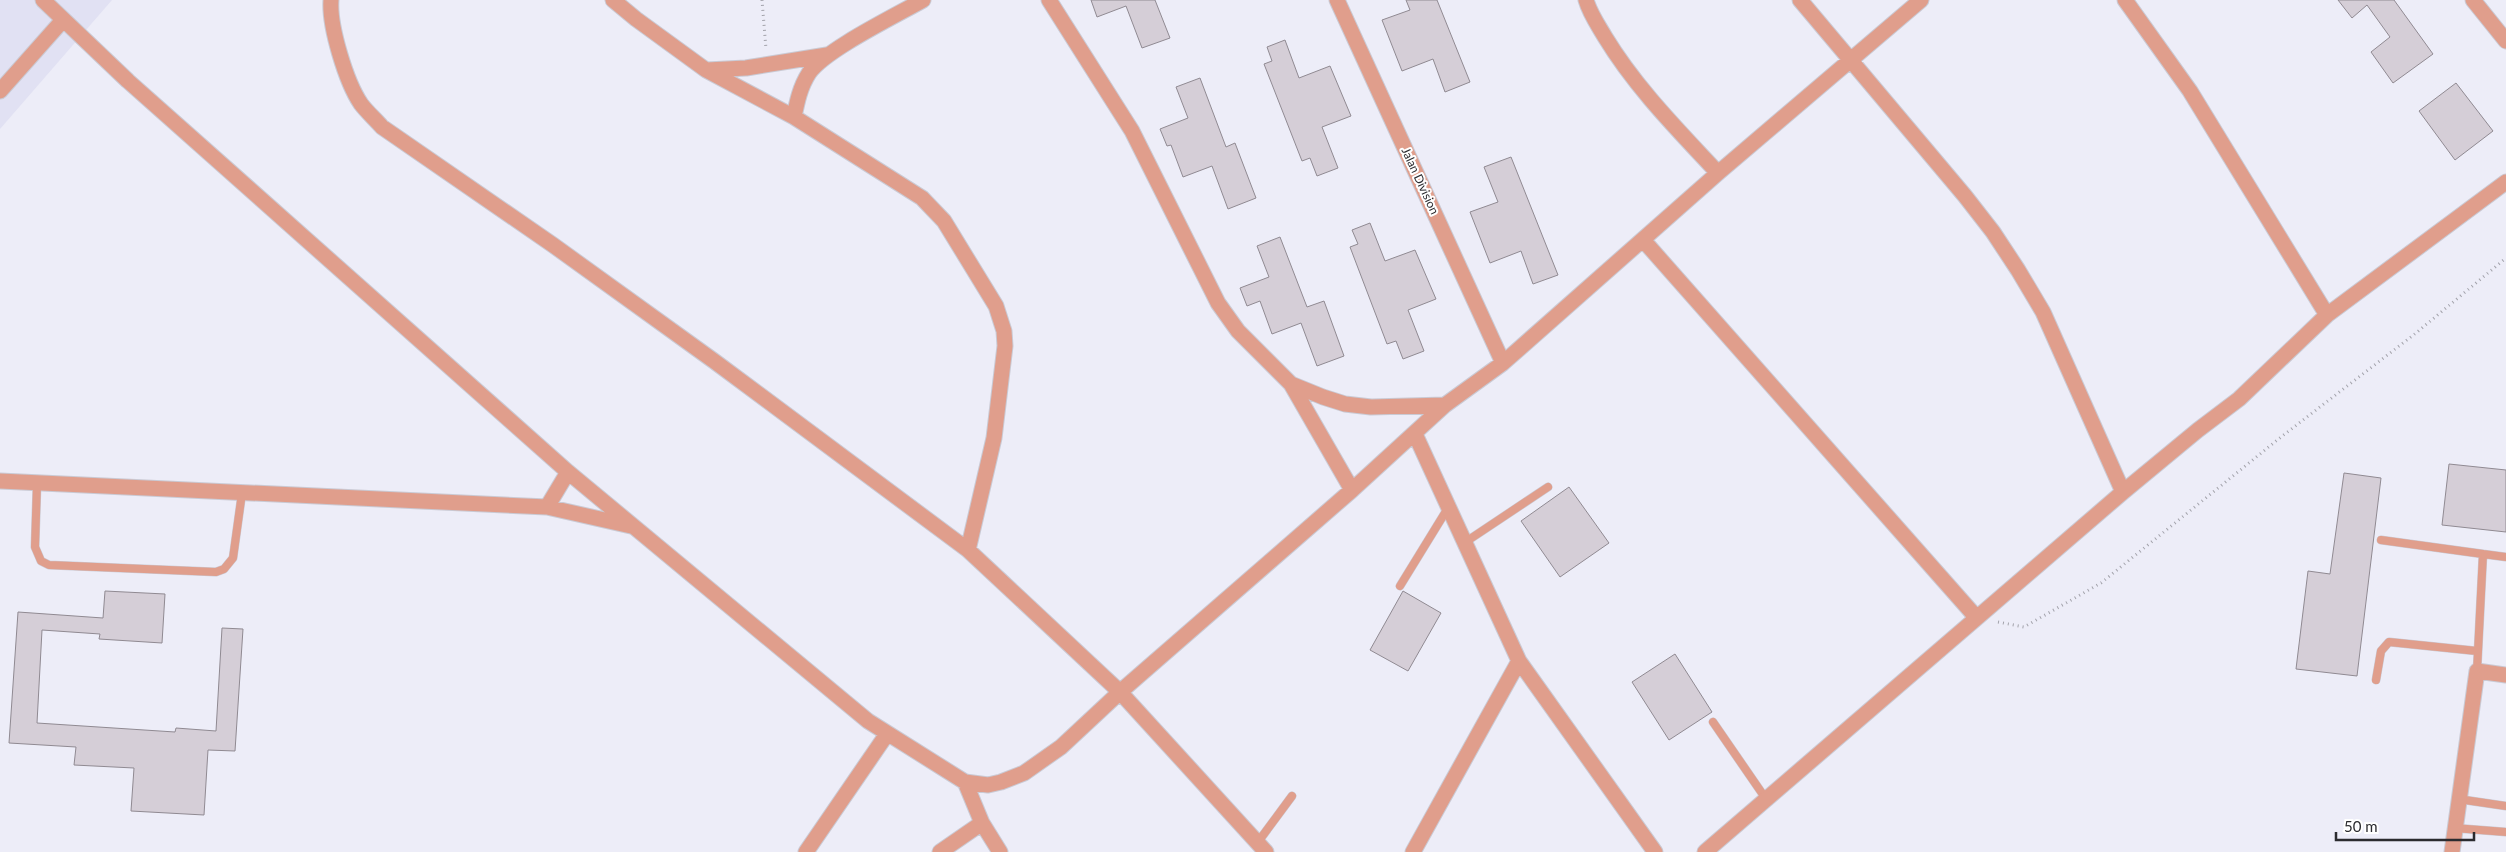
<svg xmlns="http://www.w3.org/2000/svg" width="2506" height="852" font-family="Lato,sans-serif">
<style>
.built{fill:#e1e1f3}
.building{fill:#d5ced7;stroke:#908a92}
.lines{fill:none;stroke-linecap:round;stroke-linejoin:round}
.lane-casing{stroke:#cacad4;stroke-width:9}
.street-casing{stroke:#cacad4;stroke-width:17}
.path{stroke:#a3a3ab;stroke-width:3;stroke-dasharray:1 4;stroke-linecap:butt}
.lane{stroke:#e09e8c;stroke-width:8}
.street{stroke:#e09e8c;stroke-width:15}
.labels{text-anchor:middle;stroke-width:4;stroke-linejoin:round;paint-order:stroke}
.street-label{font-size:12px;fill:#2b2b2f;stroke:#fff}
</style>
<rect width="100%" height="100%" fill="#ededf8"/>
<!-- built -->
<path class="built" d="M0 0H112L0 129Z"/>
<!-- building -->
<path class="building" d="M1091 0H1155L1170 38 1142 48 1126 6 1097 17Z
M1406 0H1437L1470 82 1445 92 1433 59 1402 71 1382 20 1410 10Z
M2338 0H2394L2433 54 2393 83 2371 52 2390 37 2367 5 2352 18Z
M1285 40 1299 78 1330 66 1351 116 1322 127 1338 168 1317 176 1310 158 1302 161 1264 64 1272 61 1267 47Z
M1200 78 1226 147 1235 143 1256 198 1228 209 1212 166 1183 177 1171 145 1167 146 1160 129 1188 118 1176 87Z
M2456 83 2493 131 2455 160 2419 111Z
M1511 157 1558 275 1533 284 1521 251 1490 263 1470 212 1498 202 1484 167Z
M1370 223 1385 261 1415 250 1436 299 1408 310 1424 351 1403 359 1396 341 1387 344 1350 247 1358 244 1352 230Z
M1280 237 1307 307 1324 301 1344 356 1317 366 1301 323 1272 334 1260 301 1247 306 1240 288 1269 277 1257 246Z
M2449 464 2506 470V532L2442 525Z
M2344 473 2381 478 2357 676 2296 669 2308 571 2330 574Z
M1569 487 1609 543 1560 577 1521 521Z
M105 591 165 594 162 643 99 639 100 634 42 630 37 723 175 732 176 728 216 731 222 628 243 629 235 751 208 750 204 815 131 811 134 768 74 765 76 747 9 743 18 612 103 618Z
M1403 591 1441 613 1408 671 1370 650Z
M1675 654 1712 712 1669 740 1632 682Z"/>
<g class="lines">
<defs>
<path id="lane" d="M37 484 35 547 41 561 49 565 216 572 224 569 233 558 242 493
M2381 540 2483 554
M1464 543 1548 487
M1400 586 1448 508
M2477 671 2483 554 2506 557
M2376 680 2381 651 2389 642 2477 651
M1713 722 1766 799
M2458 799 2506 806
M2454 828 2506 832
M1258 842 1292 796"/>
<path id="street" d="M43 0 128 81 568 472 868 721 965 782 988 785 1001 782 1024 773 1061 747 1120 692 1352 490 1445 405 1503 363 1718 173 1921 0
M331 0C329 26 346 82 361 104 367 112 375 119 382 127L553 245 714 361 968 550 1120 692 1266 852
M613 0 636 19 706 70 794 117 922 198 944 221 996 306 1004 331 1005 346 994 438 968 550
M1049 0 1132 131 1218 303 1238 331 1291 384 1323 397 1345 404 1371 407 1445 405
M1337 0 1503 363
M1586 0C1590 14 1598 25 1605 37 1636 88 1678 130 1718 173
M1800 0 1965 196 1993 232 2018 270 2043 312 2123 492
M2125 0 2190 91 2327 315
M2473 0 2506 41
M707 70 746 68 827 55
M0 91 63 20
M794 117C797 102 800 87 809 73 825 50 895 16 923 0
M1644 241 1976 617
M1291 384 1352 490
M1415 434 1519 661 1655 852
M0 481 547 507 631 526
M547 507 568 472
M965 782 982 823 1000 852
M806 852 887 734
M940 852 982 823
M1413 852 1519 661
M1705 852 2123 492 2198 430 2239 399 2327 315 2506 182
M2452 852 2477 671 2506 675"/>
</defs>
<!-- lane casing -->
<use href="#lane" class="lane-casing"/>
<!-- street casing -->
<use href="#street" class="street-casing"/>
<!-- path -->
<path class="path" d="M762 0 766 49
M1998 622 2024 627 2101 583 2281 437 2416 333 2506 258"/>
<!-- lane -->
<use href="#lane" class="lane"/>
<!-- street -->
<use href="#street" class="street"/>
</g>
<g class="labels">
<!-- street labels -->
<g class="street-label">
<text transform="translate(1420 181) rotate(65)" y="4">Jalan Division</text>
</g>
</g>
<!-- scale -->
<path d="M2336 832v8h138v-8" fill="none" stroke="#2b2b2f" stroke-width="2.5"/>
<text x="2344" y="832" font-size="15" fill="#2b2b2f" stroke="#ffffff" stroke-width="4" paint-order="stroke">50 m</text>
</svg>
